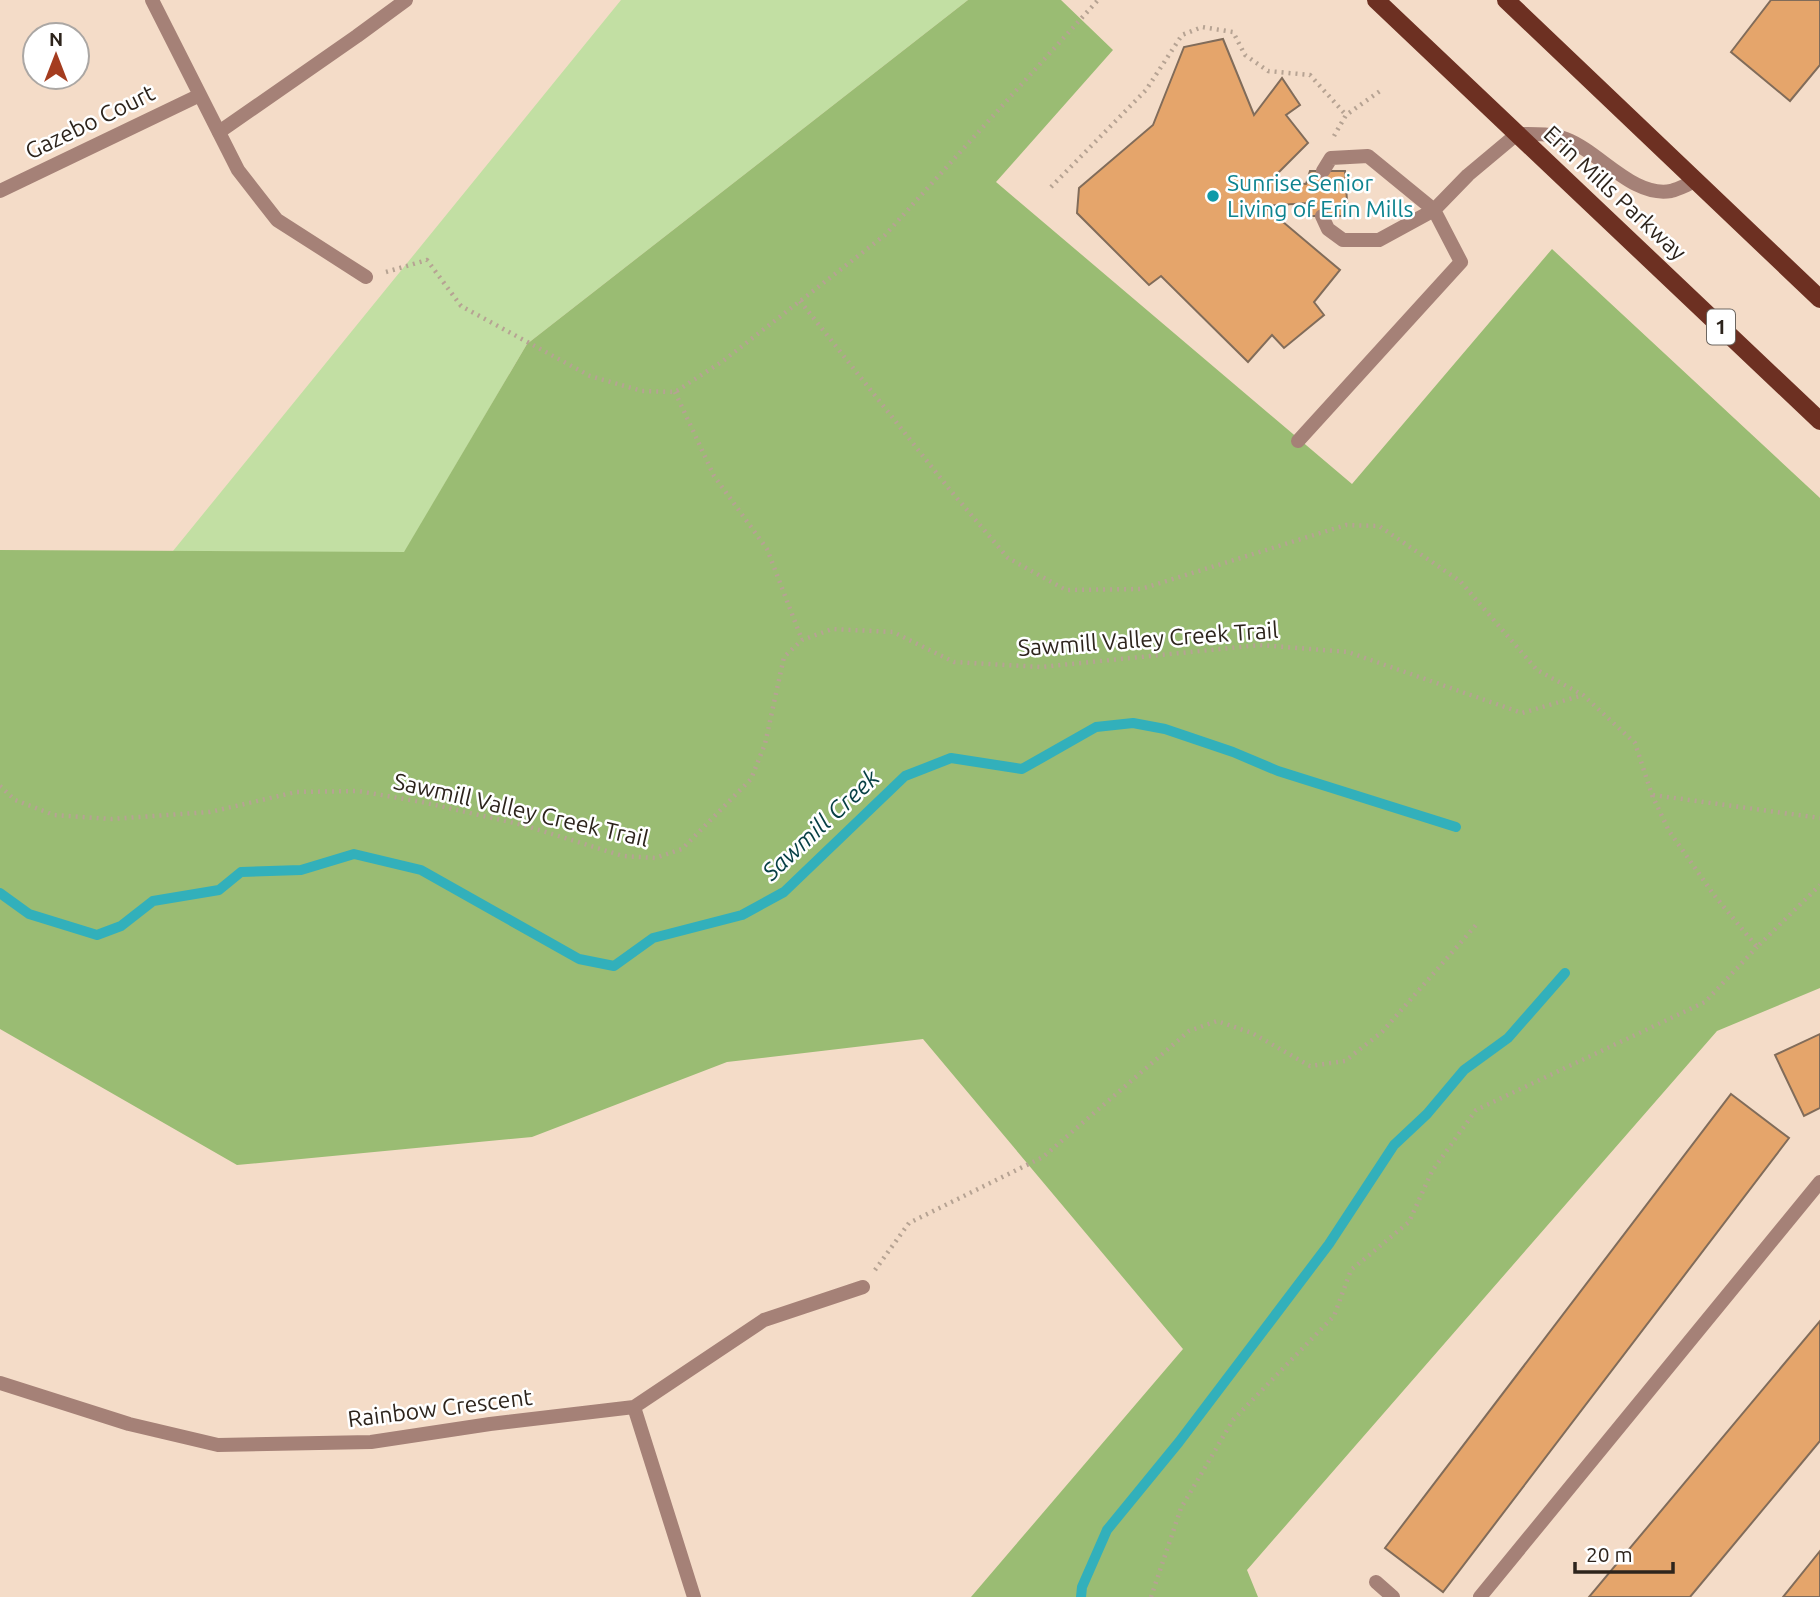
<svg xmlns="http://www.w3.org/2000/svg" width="1820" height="1597" font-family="Ubuntu,sans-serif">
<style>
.green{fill:#c2dfa3}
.forest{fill:#9abc73}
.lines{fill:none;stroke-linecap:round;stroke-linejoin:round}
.stream{stroke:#32b0bb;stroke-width:10}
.building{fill:#e5a56b;stroke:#816c5a;stroke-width:2}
.path{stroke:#b6a393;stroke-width:4.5;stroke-dasharray:2 5;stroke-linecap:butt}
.lane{stroke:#a58177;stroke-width:14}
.street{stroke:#a58177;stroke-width:14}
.primary{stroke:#6d3022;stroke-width:18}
.culture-dot{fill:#0f9aa8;stroke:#fff;stroke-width:2.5}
.labels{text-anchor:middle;stroke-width:5;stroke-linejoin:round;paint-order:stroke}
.shield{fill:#fff;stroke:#6c6660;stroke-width:2}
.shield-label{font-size:21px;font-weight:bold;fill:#2d241c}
.street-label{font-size:23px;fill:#2d241c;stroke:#fff}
.culture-label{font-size:23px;fill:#0d838f;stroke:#fff;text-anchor:start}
.water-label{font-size:24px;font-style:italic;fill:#063f44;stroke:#fff}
</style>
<rect width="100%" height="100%" fill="#f4dcc8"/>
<!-- green -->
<path class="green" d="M621 0H968L527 344 404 553 173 551Z"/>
<!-- forest -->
<path class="forest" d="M968 0H1061L1113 50 996 182 1352 484 1552 249 1820 498V988L1717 1031 1247 1570 1258 1597H971L1183 1349 923 1039 727 1062 532 1137 237 1165 0 1029V550L404 552 527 344Z"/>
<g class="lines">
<!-- stream -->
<path class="stream" d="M0 893 29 914 97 935 121 926 153 901 219 890 241 872 301 870 354 854 421 870 579 959 614 966 653 938 742 915 784 892 905 776 951 758 1022 769 1096 727 1133 723 1165 729 1233 752 1278 771 1456 827
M1081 1597 1082 1587 1107 1530 1179 1442 1329 1244 1394 1145 1427 1114 1464 1070 1508 1038 1565 973"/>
</g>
<!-- building -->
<path class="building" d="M1771 0H1820V65L1790 101 1731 52Z
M1223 39 1254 115 1282 78 1300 105 1286 115 1308 143 1270 181 1306 184 1310 171H1345L1348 216H1309V203L1264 206 1340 270 1314 302 1324 315 1284 348 1272 335 1248 362 1161 276 1149 285 1077 213 1079 188 1153 125 1184 47Z
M1820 1034V1108L1804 1116 1775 1055Z
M1731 1094 1789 1138 1443 1592 1385 1548Z
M1820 1321V1441L1690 1597H1589Z
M1820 1551V1597H1783Z"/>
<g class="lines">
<!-- path -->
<path class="path" d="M1334 136 1346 115 1380 91
M1051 187 1146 90 1182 35 1202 27 1233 32 1245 55 1268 71 1310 75 1346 115
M386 272 427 260 461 306 590 376 642 391 675 392 723 361 885 235 1098 0
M800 301 950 490 1008 558 1066 590 1141 589 1346 525 1379 526 1460 581 1537 670 1583 695 1635 743 1652 795 1669 831 1714 895 1757 947 1820 885
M675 392 714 476 767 549 802 640
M0 786 15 800 54 815 111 819 210 812 296 792 358 791 422 802 523 825 623 856 655 858 682 849 751 779 765 744 784 657 802 640 832 629 893 632 954 662 1041 667 1260 645 1348 652 1522 713 1583 695
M1653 795 1820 818
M875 1270 909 1223 1043 1157 1189 1031 1217 1021 1252 1033 1310 1066 1345 1061 1382 1032 1476 925
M1151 1597 1181 1508 1233 1420 1334 1316 1351 1270 1409 1222 1432 1171 1476 1110 1705 1002 1757 947"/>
<!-- lane -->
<path class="lane" d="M219 132 357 36 406 0
M1322 216 1328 229 1343 240H1379L1434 210 1368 156 1331 158 1323 171
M1298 441 1461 262 1434 210 1468 175 1517 134C1533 134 1551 133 1566 139 1600 152 1633 198 1671 191 1679 189 1688 184 1696 181
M1376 1582 1393 1597
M1480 1597 1820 1182"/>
<!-- street -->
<path class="street" d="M152 0 238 170 277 220 366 277
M0 191 200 95
M0 1383 129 1424 218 1445 371 1442 490 1424 634 1407 764 1320 863 1287
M634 1407 694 1597"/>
<!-- primary -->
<path class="primary" d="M1376 0 1820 421
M1506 0 1820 299"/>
</g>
<!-- markers -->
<circle class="culture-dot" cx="1213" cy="196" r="7"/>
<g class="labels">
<!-- shield labels -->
<rect class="shield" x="1707" y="309.5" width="28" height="35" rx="5"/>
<g class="shield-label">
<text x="1721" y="334">1</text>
</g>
<!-- street labels -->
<g class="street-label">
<text transform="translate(90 122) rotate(-26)" y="8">Gazebo Court</text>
<text transform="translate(1615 193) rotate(43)" y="8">Erin Mills Parkway</text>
<text transform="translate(1148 639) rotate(-4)" y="8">Sawmill Valley Creek Trail</text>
<text transform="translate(521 810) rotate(13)" y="8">Sawmill Valley Creek Trail</text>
<text transform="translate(440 1408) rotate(-7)" y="8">Rainbow Crescent</text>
</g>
<!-- culture labels -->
<g class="culture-label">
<text x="1227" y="191">Sunrise Senior<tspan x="1227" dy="26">Living of Erin Mills</tspan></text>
</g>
<!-- water labels -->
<g class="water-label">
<text transform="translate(821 825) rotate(-43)" y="8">Sawmill Creek</text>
</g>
</g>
<!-- north arrow -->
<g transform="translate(56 56)"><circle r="33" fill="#ffffff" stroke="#aba7a4" stroke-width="2"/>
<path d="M0-5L12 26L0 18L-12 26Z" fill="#a43c1f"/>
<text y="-10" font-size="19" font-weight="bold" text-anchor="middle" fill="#2d241c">N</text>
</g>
<!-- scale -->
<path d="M1575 1562v10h98v-10" fill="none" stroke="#2d241c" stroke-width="3.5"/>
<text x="1586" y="1562" font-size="21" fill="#2d241c" stroke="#ffffff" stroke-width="5" paint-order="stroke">20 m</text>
</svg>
